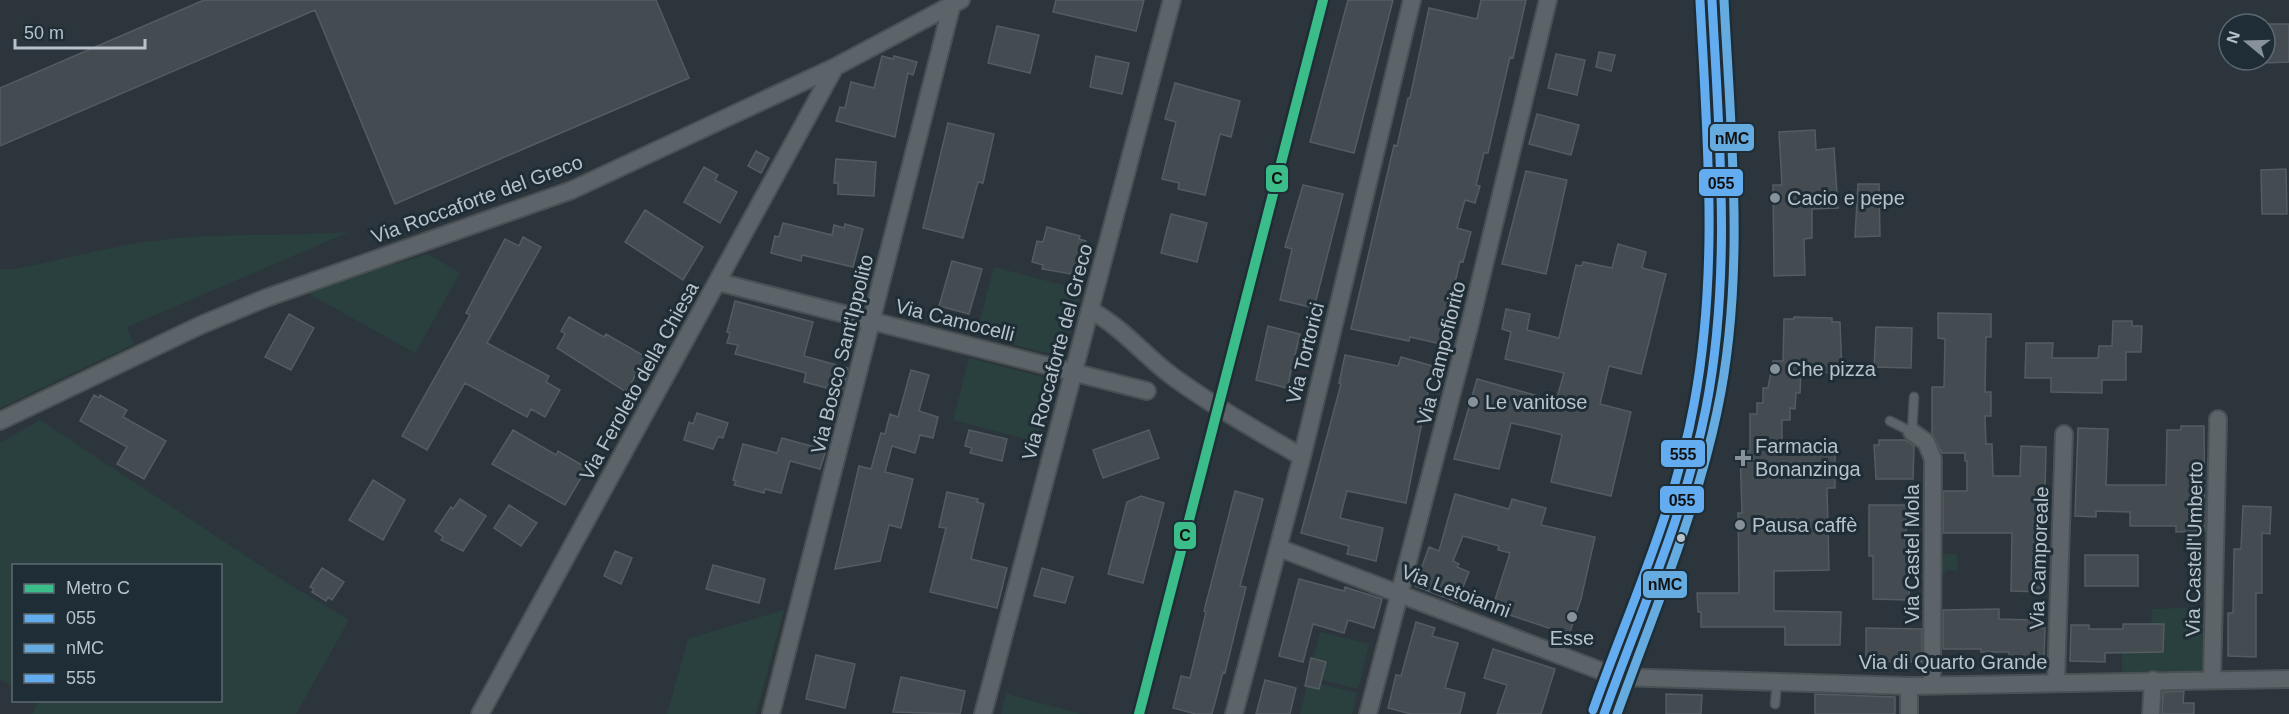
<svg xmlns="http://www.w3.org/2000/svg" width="2289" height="714" font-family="Arial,sans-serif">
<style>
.green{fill:#29403f}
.building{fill:#444c51;stroke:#545c63;stroke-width:1.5}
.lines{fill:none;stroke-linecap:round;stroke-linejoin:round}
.lane-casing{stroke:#4a5155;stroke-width:11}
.street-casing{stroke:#4a5155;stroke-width:20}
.primary-casing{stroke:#4a5258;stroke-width:30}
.lane{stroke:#5c6369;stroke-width:8}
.street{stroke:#5c6369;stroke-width:16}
.primary{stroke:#5f656a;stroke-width:27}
.bus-1-casing{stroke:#1f2d36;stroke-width:14}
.bus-2-casing{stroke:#1f2d36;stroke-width:14}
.bus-3-casing{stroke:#1f2d36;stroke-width:14}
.bus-1{stroke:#63acef;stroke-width:9}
.bus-2{stroke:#66abdf;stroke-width:9}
.bus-3{stroke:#63acef;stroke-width:9}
.metro-1-casing{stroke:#1f2d36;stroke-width:15}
.metro-1{stroke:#3abd88;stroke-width:10}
.poi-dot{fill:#869199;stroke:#1f2d36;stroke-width:2}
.bus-dot{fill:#b7c2cb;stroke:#1f2d36;stroke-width:2}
.labels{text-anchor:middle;stroke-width:6;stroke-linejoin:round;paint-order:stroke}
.poi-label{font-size:20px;fill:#b7c2cb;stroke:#1f2d36;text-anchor:start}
.street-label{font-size:20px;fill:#b7c2cb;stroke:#1f2d36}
.line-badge{stroke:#1f2d36;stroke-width:2}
.pale-badge-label{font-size:16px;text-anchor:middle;font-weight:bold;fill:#111}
</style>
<rect width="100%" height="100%" fill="#2c353b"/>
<!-- green -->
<path class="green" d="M349 232 127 327 134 344 0 408V269H14C71 258 130 241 189 237 242 234 296 236 349 232Z
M428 254 460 273 415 353 304 291Z
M994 267 1082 290 1063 355 1059 356 976 335Z
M969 358 1057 381 1041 443 953 420Z
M40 420 287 583 349 620 296 714H32L38 703 35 701 220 700V566H14L13 687 0 679V443Z
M1939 554H1957V571L1948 570 1939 577Z
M2207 607V671L2122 672V653L2163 652 2151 624 2152 609Z
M784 610 756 714H667L688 639Z
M1320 632 1369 644 1358 689 1309 677Z
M1308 681 1357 693 1352 714H1300Z
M1006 694H1007L1081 714H1001Z"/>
<!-- building -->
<path class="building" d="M204 0H656L689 78 395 204 315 10 0 146V88Z
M1056 0H1144L1136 31 1053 12Z
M1348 0H1393L1354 153 1310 142Z
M1481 0H1526L1513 58 1510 57 1488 153H1484L1476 185 1480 186 1475 203 1465 200 1457 228 1471 232 1463 262 1460 261 1441 344 1410 337 1409 341 1351 329 1394 145 1397 146 1408 98H1410L1429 8 1477 19Z
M2265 24H2289V62L2265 63Z
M997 26 1039 35 1030 73 988 63Z
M1599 52 1615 55 1611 71 1596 67Z
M1556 54 1585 60 1577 95 1548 88Z
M882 56 893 59 894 56 917 62 913 75 908 73 895 137 836 121 840 107 845 108 851 82 874 88Z
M1096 56 1129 63 1122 94 1090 87Z
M1175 83 1240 101 1231 137 1220 134 1205 195 1178 189 1179 183 1162 179 1176 122 1165 119Z
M1537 114 1579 125 1571 155 1529 144Z
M948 123 994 134 983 183 978 182 963 238 923 228Z
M1815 130 1816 150 1834 148 1838 208 1812 209V238L1804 239 1805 275 1774 276 1773 185H1782L1779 132Z
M756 151 769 158 761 173 748 166Z
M836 159 876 162 874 196 838 194V183H834Z
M704 167 718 175 715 180 737 192 720 223 684 202Z
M2286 169 2287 214H2262L2261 170Z
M1526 171 1567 180 1546 274 1502 264Z
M1858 184H1879L1880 236 1855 237Z
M1303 185 1343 194 1314 308 1280 300 1292 249 1285 247Z
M645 210 703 247 683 280 625 242Z
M1171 214 1207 223 1197 262 1161 253Z
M783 223 832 235 834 225 844 228 845 224 863 229 853 267 802 255 801 261 771 253 775 236 779 237Z
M1047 227 1080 236 1079 239 1086 241 1077 275 1042 269 1043 265 1032 262 1037 241 1043 242Z
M523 237 541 247 487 343 549 376 546 382 560 390 545 417 531 409 527 417 465 383 427 450 402 436 470 315 466 313 505 239 519 246Z
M1618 244 1646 252 1642 268 1666 274 1641 374 1609 366 1600 404 1631 412 1611 496 1551 482 1562 435 1534 428 1511 423 1499 469 1454 459 1477 379 1556 401 1564 373 1505 359 1511 332 1502 329 1506 309 1530 314 1527 330 1559 338 1576 265 1582 266 1583 262 1612 268Z
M952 261 982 269 969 314 939 306Z
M735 301 813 322 804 356 848 368 842 392 804 382 806 373 735 354 738 345 727 343 730 333 727 332Z
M1938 313 1991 314V337H1986L1985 392H1991V416H1985L1986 444H1992L1993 476H2020L2021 446 2046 447 2043 592 2011 591 2012 533H1943V491H1967V461H1965V453H1942L1932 433V387H1944L1945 339 1938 338Z
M289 314 314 328 291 370 265 357Z
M569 317 604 337 606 334 646 357 626 392 557 348 565 334 561 331Z
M1794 317 1832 318V322H1840L1842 373 1801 372 1800 393H1796L1795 409 1790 408V420H1782V451H1787V453L1835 452V488H1827L1829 570 1774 571V611L1841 612 1840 645H1785V627H1701V612H1698L1697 593H1739L1738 513H1742L1740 452 1750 451V414H1757V403H1763V388H1768L1773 361H1783L1784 319H1794Z
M2113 321H2132V326H2142L2141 352H2126V380H2102V393L2051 392V378H2025L2026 343H2053L2052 358H2098L2099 346H2112Z
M1268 326 1300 334 1287 388 1256 380Z
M1876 327 1912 328 1911 368 1874 367Z
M1345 355 1398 366 1401 357 1433 366 1406 503 1347 491 1340 518 1383 528 1376 561 1347 554 1349 546 1301 533 1341 384 1339 383Z
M911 370 929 375 919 411 938 417 933 438 920 435 915 453 892 446 885 472 913 479 901 528 889 525 880 561 835 569 859 466 871 469 881 433 885 434 890 414 898 417Z
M94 395 99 398 100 395 127 410 123 417 166 441 144 479 117 464 127 447 80 421Z
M697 413 728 423 723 438 718 437 713 449 684 440 689 422 693 424Z
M2181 426H2204L2205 531 2176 532V526H2130V512L2096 511V517L2075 516 2078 428 2108 429 2106 485H2166L2167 430H2181Z
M513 430 556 455 558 451 587 468 565 505 492 464Z
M969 430 1007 439 1002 461 970 453 972 448 965 446Z
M1149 430 1159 458 1103 478 1093 450Z
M782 438 826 450 820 469 790 461 781 493 765 489 764 493 734 485 736 481 733 480 743 444 777 453Z
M1879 440H1905L1914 446 1913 479H1876L1874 445H1879Z
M373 480 405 500 383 540 349 520Z
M1235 491 1263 499 1240 586 1246 587 1225 673 1223 672 1212 714H1196L1173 708 1181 676 1190 678 1206 612 1204 611Z
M947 492 978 499 977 502 984 504 971 559 1007 568 997 608 930 592 946 528 939 527Z
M1455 494 1509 509 1512 499 1546 508 1541 525 1595 537 1581 599 1569 635 1492 609 1510 553 1498 550 1499 546 1463 536 1453 561 1459 564 1457 567 1469 572 1457 602 1415 586 1429 547 1439 551Z
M1141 496 1164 503 1143 583 1108 574 1127 502Z
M460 499 486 516 463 551 441 540 443 537 435 531 451 507 453 509Z
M509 505 537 523 521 546 494 528Z
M1869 505H1906V551H1910L1909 600 1873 599V556H1869Z
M2243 506 2271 507 2270 534 2262 533V593H2256V657L2228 656V613H2233L2234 549H2241Z
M615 551 632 558 621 584 604 576Z
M2085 555H2138V586H2085Z
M713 565 765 579 759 603 706 589Z
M322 568 344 582 332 600 328 597 326 601 312 592 314 589 310 587Z
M1042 568 1073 577 1065 603 1034 596Z
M1299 579 1344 591 1345 587 1382 599 1374 628 1348 620 1344 633 1313 624 1303 662 1279 656Z
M1999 609V619L2033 620V628H2045L2044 658 2009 657V652H1981V649H1943V610Z
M1416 622 1435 628 1432 636 1458 643 1445 688 1465 693 1460 714H1411L1388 708 1396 675 1401 676Z
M2123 624H2164L2163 652 2105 653V662L2070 661 2071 625H2089V629H2123Z
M1866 628 1922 629V662L1866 661Z
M1493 649 1555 669 1541 714H1497L1507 685 1484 678Z
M816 655 855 664 845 708 806 699Z
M1311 658 1326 662 1319 689 1305 686Z
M901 677 965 691 960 714 893 712Z
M1265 680 1296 688 1290 714H1256Z
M2184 691 2183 703H2194V714H2162L2163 692Z
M1666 694 1702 695 1701 714H1666Z
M1815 694 1895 697V714H1815Z"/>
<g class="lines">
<defs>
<path id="lane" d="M1890 421 1912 432 1914 397
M1775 704 1777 682"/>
<path id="street" d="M718 282 1147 391
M1090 310C1122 327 1144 355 1172 376 1213 406 1258 431 1302 457
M0 421 201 325 266 298 572 190 835 67 961 0
M1912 432 1926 442 1933 459 1932 685
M1279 548 1617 677 1909 686 2289 679
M2212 680 2218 419
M2056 682 2064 434
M480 714 835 67
M771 714 952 4
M983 714 1172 0
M1234 714 1302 457 1412 0
M1368 714 1470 324 1548 0
M1909 714V686
M2151 714 2153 680"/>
<path id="primary" d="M1604 714C1639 613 1685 513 1706 408 1733 274 1718 136 1712 0"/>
</defs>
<!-- lane casing -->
<use href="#lane" class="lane-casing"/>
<!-- street casing -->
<use href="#street" class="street-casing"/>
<!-- primary casing -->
<use href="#primary" class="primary-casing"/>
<!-- lane -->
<use href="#lane" class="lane"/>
<!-- street -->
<use href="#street" class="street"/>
<!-- primary -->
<use href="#primary" class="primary"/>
<defs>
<path id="bus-1" d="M1604 714C1640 613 1685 514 1706 408 1732 274 1719 136 1712 0"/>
<path id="bus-2" d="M1617 714C1653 614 1695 516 1717 412 1746 277 1731 136 1724 0"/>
<path id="bus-3" d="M1593 710C1629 609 1675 510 1694 404 1719 271 1707 135 1700 1"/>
</defs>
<!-- bus-1 casing -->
<use href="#bus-1" class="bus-1-casing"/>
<!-- bus-2 casing -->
<use href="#bus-2" class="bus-2-casing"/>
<!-- bus-3 casing -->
<use href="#bus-3" class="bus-3-casing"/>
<!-- bus-1 -->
<use href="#bus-1" class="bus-1"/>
<!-- bus-2 -->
<use href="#bus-2" class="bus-2"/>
<!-- bus-3 -->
<use href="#bus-3" class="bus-3"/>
<defs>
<path id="metro-1" d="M1139 714 1323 0"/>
</defs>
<!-- metro-1 casing -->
<use href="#metro-1" class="metro-1-casing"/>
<!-- metro-1 -->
<use href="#metro-1" class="metro-1"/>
</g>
<!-- markers -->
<g class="poi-dot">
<circle cx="1775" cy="198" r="6"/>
<circle cx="1775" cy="369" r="6"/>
<circle cx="1473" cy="402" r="6"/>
<path d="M1740 449h6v6h6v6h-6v6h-6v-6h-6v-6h6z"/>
<circle cx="1740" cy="525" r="6"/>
<circle cx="1572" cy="617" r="6"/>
</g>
<circle class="bus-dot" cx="1681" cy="538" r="5"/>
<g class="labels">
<!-- poi labels -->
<g class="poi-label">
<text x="1787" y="205">Cacio e pepe</text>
<text x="1787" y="376">Che pizza</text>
<text x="1485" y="409">Le vanitose</text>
<text x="1755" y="453">Farmacia<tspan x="1755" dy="23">Bonanzinga</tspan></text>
<text x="1752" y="532">Pausa caffè</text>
<text x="1572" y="645" text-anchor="middle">Esse</text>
</g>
<!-- street labels -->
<g class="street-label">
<text transform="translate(477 199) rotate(-20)" y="7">Via Roccaforte del Greco</text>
<text transform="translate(955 320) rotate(14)" y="7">Via Camocelli</text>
<text transform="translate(1057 352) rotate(-75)" y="7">Via Roccaforte del Greco</text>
<text transform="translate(1305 353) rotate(-76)" y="7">Via Tortorici</text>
<text transform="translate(1441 353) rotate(-76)" y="7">Via Campofiorito</text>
<text transform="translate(842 354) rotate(-76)" y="7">Via Bosco Sant'Ippolito</text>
<text transform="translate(639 381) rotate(-61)" y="7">Via Feroleto della Chiesa</text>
<text transform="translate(2194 549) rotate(-89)" y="7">Via Castell'Umberto</text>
<text transform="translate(1912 554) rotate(-90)" y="7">Via Castel Mola</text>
<text transform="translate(2039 558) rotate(-88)" y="7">Via Camporeale</text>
<text transform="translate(1456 591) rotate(21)" y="7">Via Letoianni</text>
<text x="1953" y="669">Via di Quarto Grande</text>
</g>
</g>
<g class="line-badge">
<rect x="1709" y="123" width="46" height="29" rx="6" fill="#66abdf"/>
<rect x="1265" y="164" width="24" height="29" rx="6" fill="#3abd88"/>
<rect x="1698" y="168" width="46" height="29" rx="6" fill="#63acef"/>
<rect x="1660" y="439" width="46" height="29" rx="6" fill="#63acef"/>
<rect x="1659" y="485" width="46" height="29" rx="6" fill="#63acef"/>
<rect x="1173" y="521" width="24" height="29" rx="6" fill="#3abd88"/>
<rect x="1642" y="570" width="46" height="29" rx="6" fill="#66abdf"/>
</g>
<g class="pale-badge-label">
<text x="1732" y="144">nMC</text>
<text x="1277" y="184">C</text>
<text x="1721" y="189">055</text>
<text x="1683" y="460">555</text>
<text x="1682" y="506">055</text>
<text x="1185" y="541">C</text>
<text x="1665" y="590">nMC</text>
</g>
<!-- legend -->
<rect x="12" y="564" width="210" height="138" fill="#1f2d36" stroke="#5c6972" stroke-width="1.5"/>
<rect x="24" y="584" width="30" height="9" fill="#3abd88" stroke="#5c6972" stroke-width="1.5"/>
<text x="66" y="594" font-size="18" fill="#b7c2cb">Metro C</text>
<rect x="24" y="614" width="30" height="9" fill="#63acef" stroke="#5c6972" stroke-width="1.5"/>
<text x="66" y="624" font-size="18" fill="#b7c2cb">055</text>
<rect x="24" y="644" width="30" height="9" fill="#66abdf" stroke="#5c6972" stroke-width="1.5"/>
<text x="66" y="654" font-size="18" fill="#b7c2cb">nMC</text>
<rect x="24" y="674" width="30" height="9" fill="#63acef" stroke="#5c6972" stroke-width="1.5"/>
<text x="66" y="684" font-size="18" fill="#b7c2cb">555</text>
<!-- north arrow -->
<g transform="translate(2247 42) rotate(289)"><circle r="28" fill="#1f2d36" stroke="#5c6972" stroke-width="1.5"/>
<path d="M0-4.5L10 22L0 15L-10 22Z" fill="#869199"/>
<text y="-9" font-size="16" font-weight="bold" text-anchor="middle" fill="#b7c2cb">N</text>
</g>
<!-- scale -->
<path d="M15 39v9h130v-9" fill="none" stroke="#b7c2cb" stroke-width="3"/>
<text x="24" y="39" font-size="18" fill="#b7c2cb" stroke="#1f2d36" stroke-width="4.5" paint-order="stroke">50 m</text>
</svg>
